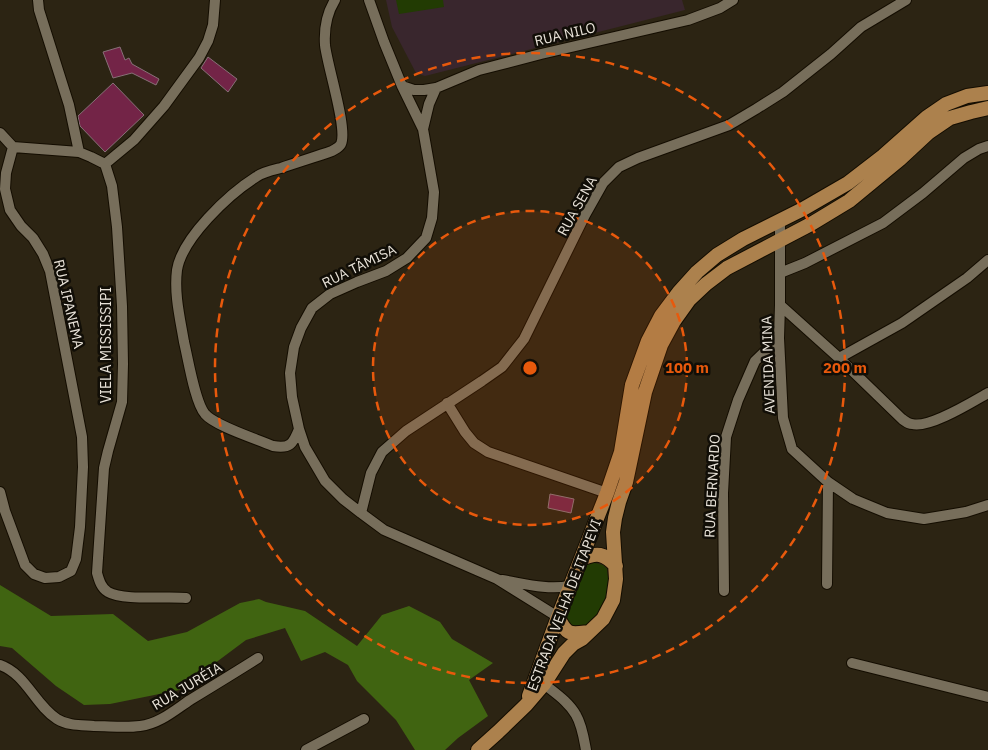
<svg xmlns="http://www.w3.org/2000/svg" width="988" height="750" font-family="'IBM Plex Sans',sans-serif">
<style>
.industrial{fill:#39262d}
.green{fill:#223b03}
.forest{fill:#406411}
.building{fill:#732447;stroke:#877077}
.lines{fill:none;stroke-linecap:round;stroke-linejoin:round}
.minor-casing{stroke:#140d01;stroke-width:12}
.primary-casing{stroke:#140d01;stroke-width:16}
.minor{stroke:#776e5b;stroke-width:10}
.primary{stroke:#ac814d;stroke-width:14}
.ring{fill:none;stroke:#e8590c;stroke-width:2.5;stroke-dasharray:9 6}
.labels{text-anchor:middle;stroke-width:5;stroke-linejoin:round;paint-order:stroke}
.street-label{font-size:14px;fill:#e9e3d9;stroke:#110e07}
.centre{fill:#e8590c;stroke:#110e07;stroke-width:2.5}
.ring-label{font-size:15px;text-anchor:middle;font-weight:bold;fill:#e8590c;stroke:#110e07;stroke-width:5;stroke-linejoin:round;paint-order:stroke}
</style>
<rect width="100%" height="100%" fill="#2c2413"/>
<!-- industrial -->
<path class="industrial" d="M386 0H682L685 10 425 76 416 73 392 27Z"/>
<!-- green -->
<path class="green" d="M396 0H443L444 7 399 14Z
M591 562 603 565 607 569 609 586 608 596 598 617 585 629 576 630 564 620 583 569Z"/>
<!-- forest -->
<path class="forest" d="M0 585 51 616 113 614 148 641 187 632 240 603 259 599 266 602 305 611 357 646 382 615 409 606 440 622 452 639 493 663 469 680 488 716 458 738 445 750H415L396 720 357 681 348 665 325 652 301 661 285 628 246 640 179 690 110 704 84 705 56 686 12 648 0 646Z"/>
<!-- building -->
<path class="building" d="M120 47 125 60 129 58 132 64 159 79 156 85 132 73 113 78 103 52Z
M208 57 237 79 228 92 201 68Z
M113 83 144 115 105 152 80 126 78 116Z
M550 494 574 499 571 513 548 508Z"/>
<g class="lines">
<defs>
<path id="minor" d="M38 0 39 10 69 105 79 152
M369 0 384 42 402 86 423 129 434 192 432 218 426 238 407 258 386 271 357 282 330 294 312 308 301 328 294 347 290 373 292 397 299 429 305 447 325 481 343 499 361 513 384 530 497 579 558 617
M402 86 414 90H424L436 88 479 70 541 54 688 20 720 8 733 0
M423 129 429 104 436 88
M0 133 13 147 6 173 5 189 10 210 21 226 33 238 43 254 50 271 82 437 83 467 80 527 76 559 71 571 59 577 45 578 34 574 25 565 5 511 0 492
M13 147 79 152 91 157 105 164
M105 164 112 186 117 227 122 306 123 364 122 402 108 451 104 468 97 573C99 580 101 588 108 592 123 601 167 596 186 598
M105 164 134 140 164 106 199 58 208 41 213 25 215 0
M780 220V305L779 338 783 418 792 449 828 482 853 499 887 513 924 519 966 512 988 505
M780 273 805 263 883 223 923 193 964 158 979 149 988 146
M780 305 839 358 902 419C905 421 908 424 912 424 929 429 972 402 988 393
M839 358 902 323 967 278 988 260
M447 403 465 432 474 443 488 452 607 493
M299 429C293 444 290 449 273 446 257 439 215 426 205 414 195 403 188 358 184 342 180 318 174 294 177 270 182 238 229 194 256 177 263 172 273 170 281 168 298 162 315 157 332 151 335 149 339 148 341 144 348 129 327 65 325 45 324 30 327 13 335 0
M361 513 371 473 382 452 406 431 482 381 502 367 524 339 585 215 603 183 619 167 638 158 729 125 756 109 783 92 831 54 861 27 906 0
M502 580C526 584 546 590 570 586
M827 584 828 482
M724 591 723 493 726 437 738 400 755 361 779 338
M852 663 988 697
M0 665C26 674 35 705 57 719 68 726 82 725 94 726 109 726 125 728 140 726 159 724 175 710 190 700 213 686 236 672 258 658
M544 684C555 693 569 702 576 715 582 725 584 739 586 750
M306 750 364 719"/>
<path id="primary" d="M581 559C597 552 604 553 616 566
M558 617C567 636 570 634 589 632
M529 696 558 617 607 493 621 452 632 385 648 341 661 316 679 292 697 272 717 255 743 239 803 209 848 183 883 156 927 117 946 104 967 96 988 93
M478 750 498 732 526 705 544 684 564 653 573 644 582 639 603 619 613 600 616 579 613 532 615 518 619 502 626 482 645 392 661 345 674 321 689 300 706 284 727 268 811 224 849 201 900 159 928 133 950 118 971 112 988 108"/>
</defs>
<!-- minor casing -->
<use href="#minor" class="minor-casing"/>
<!-- primary casing -->
<use href="#primary" class="primary-casing"/>
<!-- minor -->
<use href="#minor" class="minor"/>
<!-- primary -->
<use href="#primary" class="primary"/>
</g>
<!-- distance rings -->
<circle cx="530" cy="368" r="157" fill="#e8590c" fill-opacity=".12"/>
<g class="ring">
<circle cx="530" cy="368" r="157"/>
<circle cx="530" cy="368" r="315"/>
</g>
<g class="labels">
<!-- street labels -->
<g class="street-label">
<text transform="translate(565 34) rotate(-13)" y="5">RUA NILO</text>
<text transform="translate(577 206) rotate(-61)" y="5">RUA SENA</text>
<text transform="translate(359 266) rotate(-26)" y="5">RUA TÂMISA</text>
<text transform="translate(69 304) rotate(77)" y="5">RUA IPANEMA</text>
<text transform="translate(106 345) rotate(-90)" y="5">VIELA MISSISSIPI</text>
<text transform="translate(768 365) rotate(-92)" y="5">AVENIDA MINA</text>
<text transform="translate(712 486) rotate(-87)" y="5">RUA BERNARDO</text>
<text transform="translate(564 605) rotate(-69)" y="5">ESTRADA VELHA DE ITAPEVI</text>
<text transform="translate(187 686) rotate(-31)" y="5">RUA JURÉIA</text>
</g>
</g>
<circle cx="530" cy="368" r="8" class="centre"/>
<g class="ring-label">
<text x="687" y="373">100 m</text>
<text x="845" y="373">200 m</text>
</g>
</svg>
